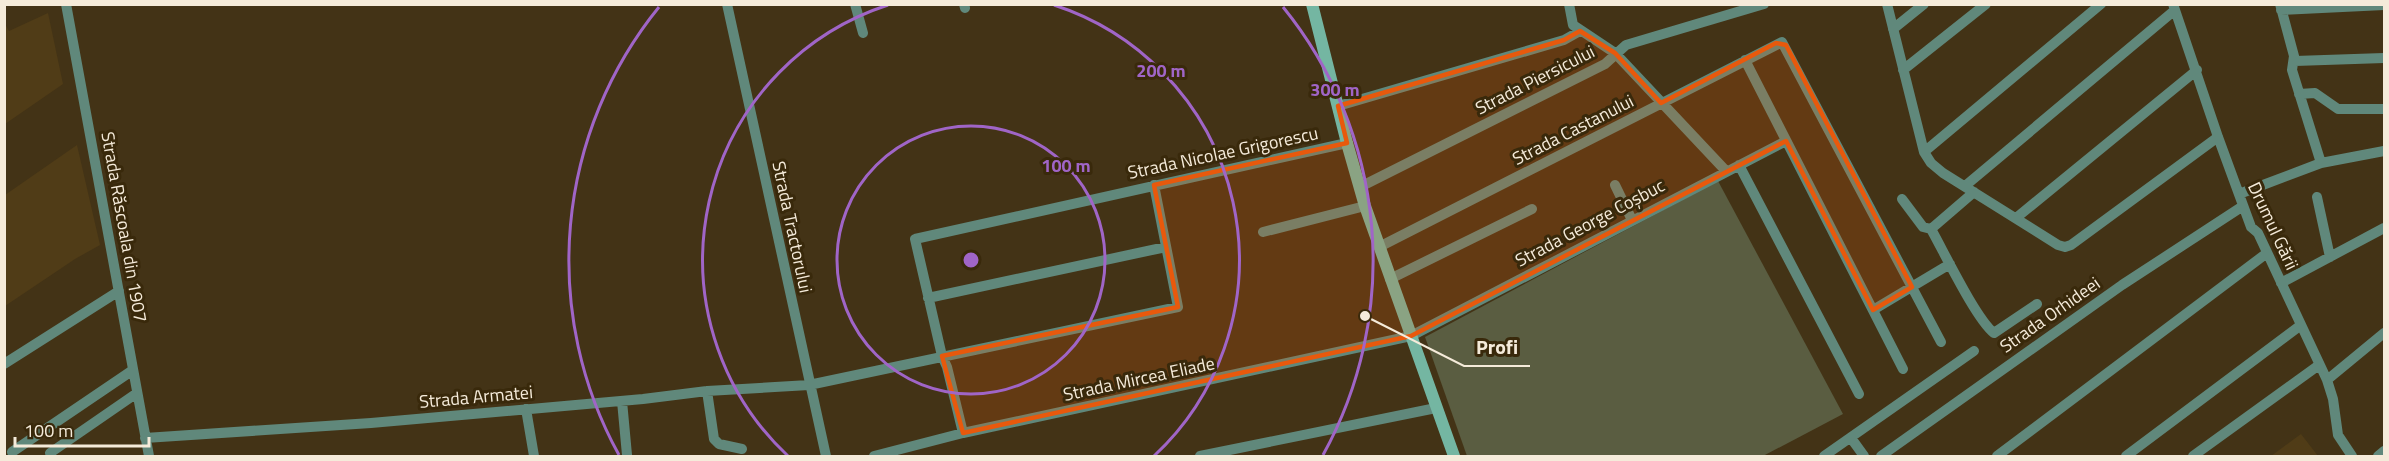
<svg xmlns="http://www.w3.org/2000/svg" width="2389" height="461" font-family="'Titillium Web',sans-serif">
<style>
.built{fill:#503c17}
.green{fill:#5a5d41}
.lines{fill:none;stroke-linecap:round;stroke-linejoin:round}
.street{stroke:#60887b;stroke-width:10}
.secondary{stroke:#74b6a2;stroke-width:12}
.marked{fill:#e8590c;fill-opacity:0.2;stroke:#e8590c;stroke-width:4.5;stroke-linejoin:round}
.ring{fill:none;stroke:#a065c7;stroke-width:3}
.labels{text-anchor:middle;stroke-width:6;stroke-linejoin:round;paint-order:stroke}
.street-label{font-size:18px;fill:#f5ebda;stroke:#39290b}
.centre{fill:#a065c7;stroke:#39290b;stroke-width:3}
.ring-label{font-size:18px;text-anchor:middle;font-weight:bold;fill:#a065c7;stroke:#39290b;stroke-width:6;stroke-linejoin:round;paint-order:stroke}
.leader{fill:none;stroke:#f5ebda;stroke-width:2}
.callout-dot{fill:#f5ebda;stroke:#39290b;stroke-width:2}
.callout-label{font-size:20px;text-anchor:middle;font-weight:bold;fill:#f5ebda;stroke:#39290b;stroke-width:6;stroke-linejoin:round;paint-order:stroke}
</style>
<rect width="100%" height="100%" fill="#433316"/>
<!-- built -->
<path class="built" d="M48 13 63 84 5 124V24L9 31Z
M77 145 100 245 75 259 5 306V195Z
M2301 434 2318 456H2271Z"/>
<!-- green -->
<path class="green" d="M1718 181 1843 414 1763 456H1467L1425 337Z"/>
<g class="lines">
<!-- street -->
<path class="street" d="M66 4 149 456
M727 4 826 456
M855 4 863 33
M964 4 965 8
M1569 4 1573 25 1615 53 1726 171
M1887 4 1924 152 1931 163 1943 173 2058 245 2065 247 2071 245 2218 137
M2173 4 2218 137 2251 227 2258 233 2327 380 2333 399 2338 435 2352 456
M2280 4 2294 56 2292 70 2321 163
M2281 10 2384 5
M1893 29 1924 4
M1745 60 1903 369
M2295 61 2384 58
M1903 70 1986 4
M2299 94 2315 93 2338 109H2384
M1338 106 1564 40 1580 31
M1924 152 2101 4
M1739 165 1859 394
M1615 185 1632 220
M1965 186 2175 10
M1360 187 1605 64 1626 45 1764 4
M1974 192 1931 229C1944 252 1976 319 1994 333L2037 304
M2239 194 2321 163 2384 151
M2317 197 2330 257
M1902 199 1923 227 1931 229
M2016 218 2197 70
M1263 232 1365 206
M1379 247 1782 42 1941 342
M1390 279 1532 209
M2281 283 2384 228
M928 298 1166 247
M1873 310 1950 264
M4 364 119 291
M2327 380 2384 333
M707 391 714 439 719 444 742 449
M622 401 627 455
M526 409 534 456
M963 433 947 367 942 356 915 239 1347 143
M145 438 371 423 643 399 707 391 809 385 1178 307 1154 185
M1851 438 1864 456
M12 452 133 370
M50 453 137 393
M874 456 963 433 1411 336 1786 141
M1200 456 1436 408
M1824 456 1974 351
M1881 456 2122 285 2243 206
M1997 456 2267 253
M2126 456 2301 325
M2193 456 2319 365
M2378 456 2384 451"/>
<!-- secondary -->
<path class="secondary" d="M1312 4 1347 143 1365 206 1454 456"/>
</g>
<!-- marked area -->
<path class="marked" d="M1580 31 1615 53 1661 103 1776 43 1786 45 1912 287 1873 310 1786 141 1411 336 963 433 942 356 1178 307 1154 185 1347 143 1338 106 1564 40Z"/>
<!-- distance rings -->
<g class="ring">
<circle cx="971" cy="260" r="134"/>
<path d="M788 456A268 268 0 0 1 888 5M1054 5A268 268 0 0 1 1154 456"/>
<path d="M619 455A402 402 0 0 1 659 7M1283 7A402 402 0 0 1 1323 455"/>
</g>
<g class="labels">
<!-- street labels -->
<g class="street-label">
<text transform="translate(1535 80) rotate(-27)" y="6">Strada Piersicului</text>
<text transform="translate(1573 130) rotate(-27)" y="6">Strada Castanului</text>
<text transform="translate(1223 153) rotate(-12)" y="6">Strada Nicolae Grigorescu</text>
<text transform="translate(1590 223) rotate(-28)" y="6">Strada George Coșbuc</text>
<text transform="translate(2273 226) rotate(65)" y="6">Drumul Gării</text>
<text transform="translate(124 227) rotate(80)" y="6">Strada Răscoala din 1907</text>
<text transform="translate(792 227) rotate(78)" y="6">Strada Tractorului</text>
<text transform="translate(2050 315) rotate(-35)" y="6">Strada Orhideei</text>
<text transform="translate(1139 379) rotate(-12)" y="6">Strada Mircea Eliade</text>
<text transform="translate(476 397) rotate(-5)" y="6">Strada Armatei</text>
</g>
</g>
<circle cx="971" cy="260" r="9" class="centre"/>
<g class="ring-label">
<text x="1161" y="77">200 m</text>
<text x="1335" y="96">300 m</text>
<text x="1066" y="172">100 m</text>
</g>
<!-- callouts -->
<path class="leader" d="M1365 316L1464 366H1530"/>
<circle class="callout-dot" cx="1365" cy="316" r="6"/>
<g class="callout-label">
<text x="1497" y="354">Profi</text>
</g>
<!-- border -->
<rect width="2389" height="461" fill="none" stroke="#f5ebda" stroke-width="12"/>
<!-- scale -->
<path d="M15 437v9h134v-9" fill="none" stroke="#f5ebda" stroke-width="3"/>
<text x="24" y="437" font-size="18" fill="#f5ebda" stroke="#39290b" stroke-width="4.5" paint-order="stroke">100 m</text>
</svg>
